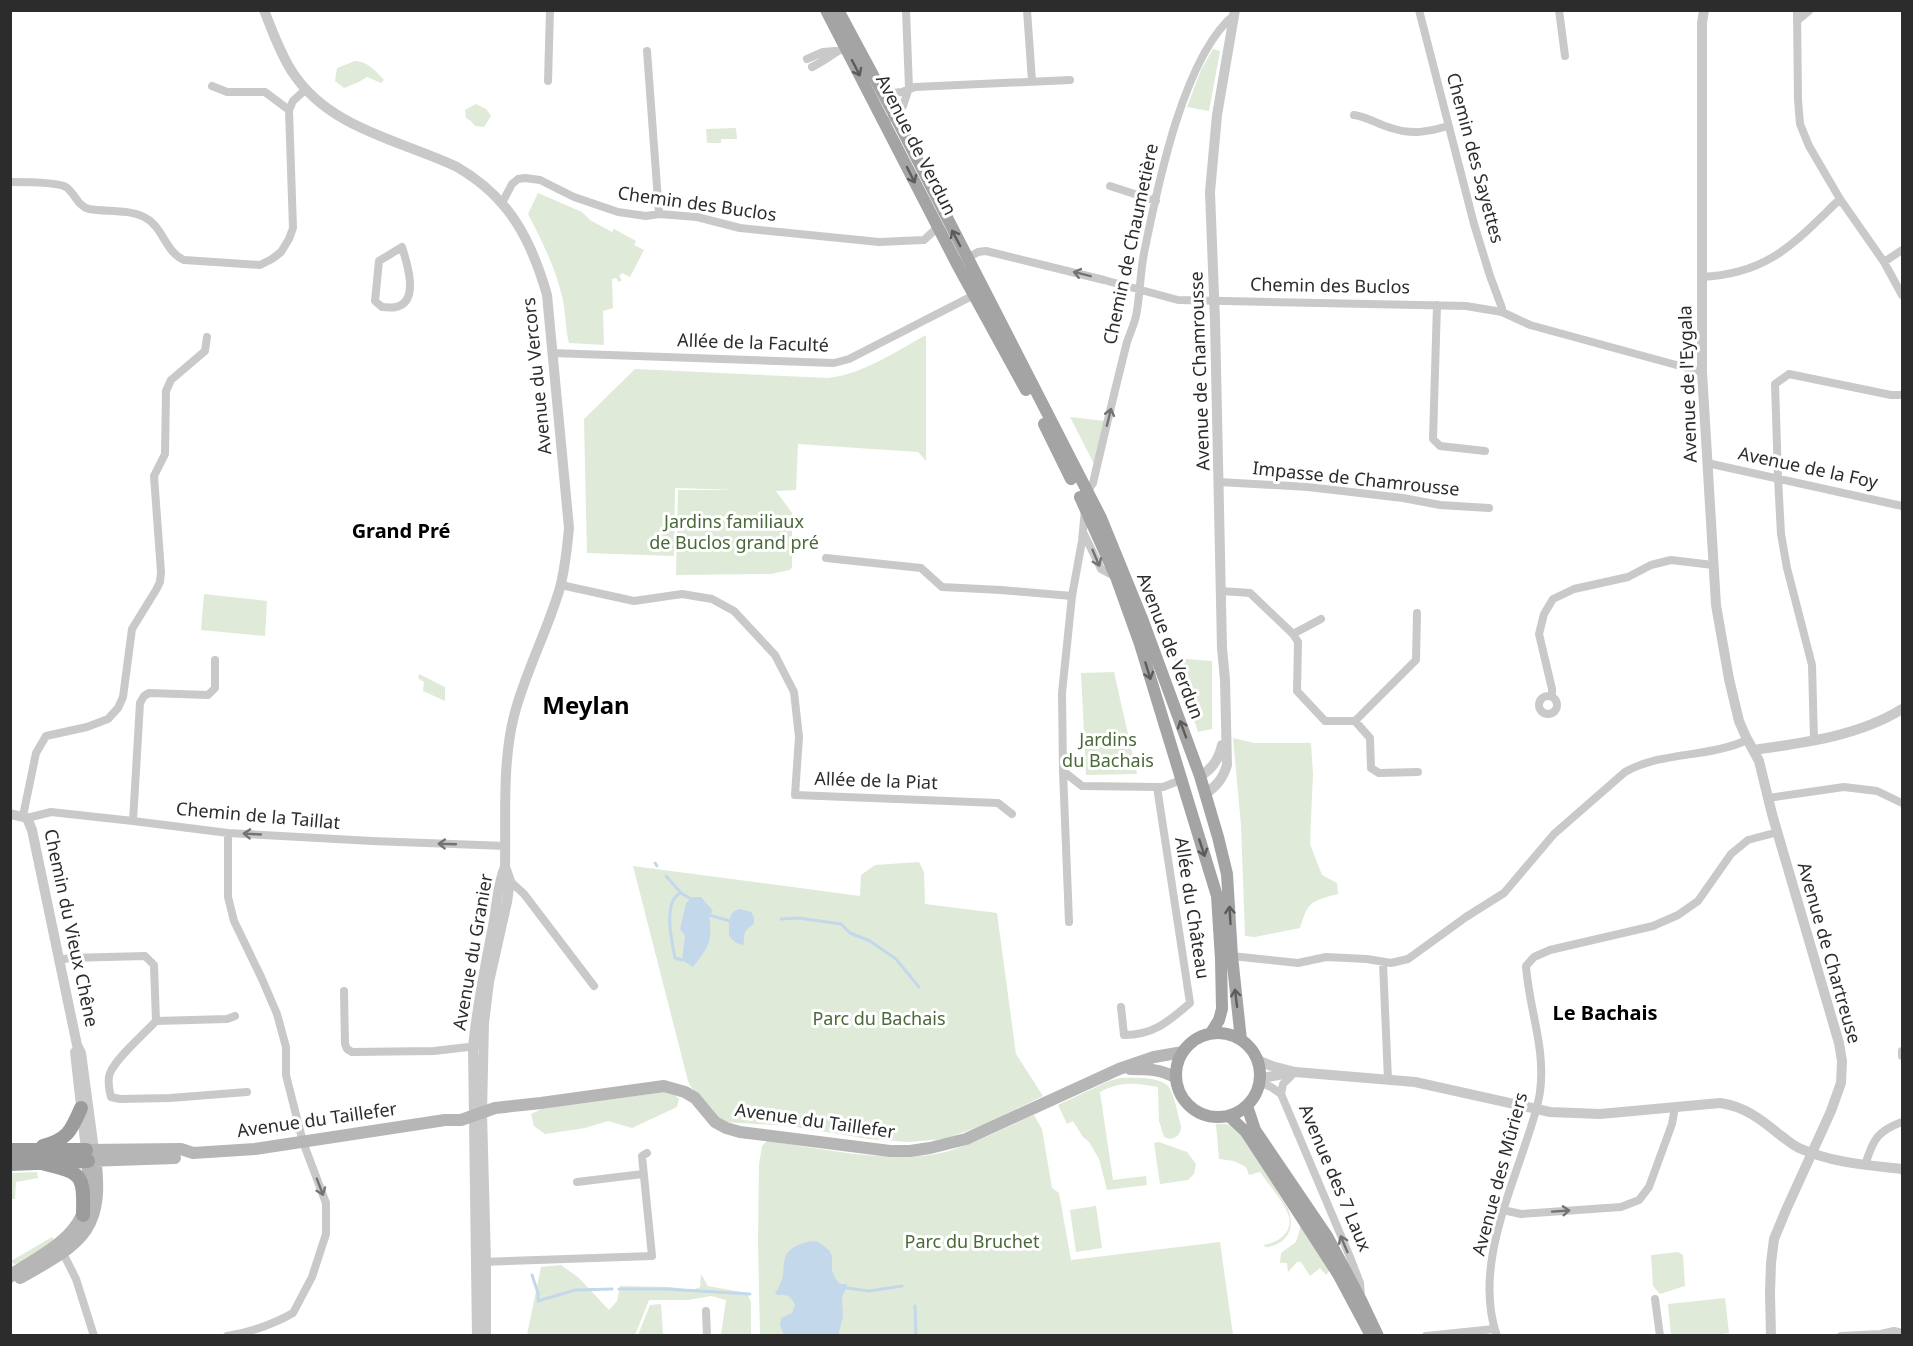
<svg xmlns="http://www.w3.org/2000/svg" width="1913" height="1346" font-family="'Noto Sans',sans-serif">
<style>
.green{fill:#e0ead8}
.water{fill:#c3d8eb}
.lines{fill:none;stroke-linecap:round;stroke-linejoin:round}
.stream{stroke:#c3d8eb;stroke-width:3}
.minor{stroke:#c9c9c9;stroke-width:8}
.tertiary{stroke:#c9c9c9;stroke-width:10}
.secondary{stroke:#b6b6b6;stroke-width:12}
.primary{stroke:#a4a4a4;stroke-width:12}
.trunk{stroke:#9c9c9c;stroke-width:14}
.oneway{stroke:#5c5c5c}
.oneway2{stroke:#737373}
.labels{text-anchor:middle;stroke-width:6;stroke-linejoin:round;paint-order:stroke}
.street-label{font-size:18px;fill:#2c2c2c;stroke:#fff}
.park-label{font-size:18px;fill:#4a6838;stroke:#fff}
.neighbourhood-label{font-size:20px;font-weight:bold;fill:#000;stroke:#fff}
.district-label{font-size:24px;font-weight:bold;fill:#000;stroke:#fff}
</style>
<rect width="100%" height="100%" fill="#fff"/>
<!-- green -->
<path class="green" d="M1213 49 1220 51 1209 111 1187 107 1201 70Z
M355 61C368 61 375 71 384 80L381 83 367 77 359 82 344 88 335 81 337 68Z
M476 104 486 109 491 116 484 127 475 126 471 121 466 118 465 110Z
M736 128 737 139H721V143H707L706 129Z
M538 193 582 212 590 220 612 232 614 229 636 241 634 245 644 250 630 277 622 273 619 276 622 280 619 282 616 278 612 279 613 308 603 311 604 345 569 343C565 328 566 311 562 296 555 267 542 241 528 214Z
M926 335V461L918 452 798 444 796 490 776 491 792 513V567L790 570 771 574 676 575 678 490H736L675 488 674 556 587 553 584 419 635 369 828 378C863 374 895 352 926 335Z
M1070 417 1106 421 1095 466Z
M204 594 267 601 265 636 201 630Z
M1174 658 1212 661V729L1198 732Z
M1114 672 1137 774 1086 775 1081 673Z
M419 674 445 687V701L423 691 424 682 418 678Z
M1233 738 1254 743H1311L1313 774 1310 844 1322 875 1337 883 1338 894C1312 901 1308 901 1300 928L1255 937 1245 936 1241 825Z
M919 862 924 872 925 904 997 913 1016 1054 1043 1096 983 1125 945 1139 909 1142 869 1139 790 1126 723 1122 691 1087 688 1081 633 866 860 896 861 875 875 865Z
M1120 1078C1133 1078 1155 1076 1167 1085 1174 1091 1178 1116 1181 1126 1181 1134 1178 1137 1170 1139L1164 1137 1159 1121 1158 1087C1136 1083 1121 1081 1100 1092L1113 1180 1146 1176 1147 1185 1107 1190 1099 1159 1089 1142 1083 1137 1073 1121 1067 1124 1058 1105 1109 1081Z
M670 1091 679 1099 677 1107 632 1128 608 1121 585 1128 545 1134 534 1126 531 1114 542 1109Z
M1034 1115 1042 1129 1052 1188 1059 1193 1071 1260 1220 1242 1233 1335 760 1336 758 1241 759 1165 762 1146 767 1141C822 1148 895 1166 949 1151 978 1142 1007 1127 1034 1115Z
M1216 1124C1226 1123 1231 1124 1239 1131L1288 1209C1296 1228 1287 1245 1266 1247L1263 1245C1277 1243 1293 1233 1289 1217 1286 1204 1268 1184 1260 1172L1249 1175 1246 1167 1234 1161 1219 1159Z
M1159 1142 1187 1152 1196 1164 1194 1174 1188 1180 1160 1184 1154 1143Z
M37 1172 38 1178 16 1182 15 1199H11V1173Z
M1096 1206 1102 1248 1076 1252 1070 1210Z
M1301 1225 1329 1271 1326 1275 1320 1268 1310 1276 1301 1262H1297L1288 1272 1287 1263H1280L1281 1253 1296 1242Z
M52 1237 56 1243 24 1263 14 1264 11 1261Z
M1678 1252 1683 1255 1685 1286 1660 1294 1653 1286 1651 1255Z
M561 1265 579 1278 609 1310 617 1301 620 1286 670 1287 693 1290 700 1287 701 1274 708 1286 747 1293 751 1302V1335H721L726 1300 711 1296 688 1300H649L635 1335H527L541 1267Z
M1725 1298 1729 1333 1712 1336 1671 1335 1668 1304Z
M661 1304 663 1335H638L650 1305Z"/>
<!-- water -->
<path class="water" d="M693 897H701L713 911 709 915C713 940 709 947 693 967L682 960 685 936 680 929 686 903Z
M739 909 751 912 754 917V924C745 929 743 934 744 945L736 943 729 936C729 924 727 913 739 909Z
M810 1241 818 1242 829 1250 832 1256V1270L835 1278 840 1284H847V1288C839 1298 843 1305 843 1316 842 1323 839 1329 839 1335H784L780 1325 781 1318 792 1313 795 1305C791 1296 787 1294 777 1295L775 1293C794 1268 769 1252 810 1241Z"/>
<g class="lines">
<!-- stream -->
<path class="stream" d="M655 863 657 866
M666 876 681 893C662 901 672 942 675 958L682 960
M681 893 691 899
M709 915 730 921
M781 919 799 918 841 924 850 933 870 941 896 959 919 987
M532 1275 538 1293V1301L575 1290 612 1289
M847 1288 869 1291 902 1286
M619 1289H665L750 1294
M915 1306 916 1336"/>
<!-- minor -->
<path class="minor" d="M1027 10 1032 81
M1419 10 1474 224 1490 276 1502 308V312
M1559 10 1565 56
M1797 10 1798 100 1800 124 1809 146 1840 199 1884 262 1902 295
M1797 21 1810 10
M647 51 659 214
M807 59 823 52 835 51
M812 67C825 61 835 52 847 46
M548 81 550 10
M212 86 227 92H265L289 110
M882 94 902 92 915 87 1070 80
M1354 115C1367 117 1378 124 1391 128 1413 135 1427 132 1448 126
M891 118 903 106 909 88 906 10
M10 182C22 182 58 182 66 187 75 193 77 206 89 209 106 212 128 209 144 217 163 226 165 252 184 260L260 265 272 259 281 252 289 239 293 228 289 110 293 101 305 90
M1110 186 1156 201
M502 203 512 184 518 179 525 178 540 180 574 197 618 212 646 216 659 214 697 217 740 228 879 242 924 240 938 227
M402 247C407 263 420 302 396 307 392 308 386 307 382 307L375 301 379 261Z
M1884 262 1902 250
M957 264 978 252 986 251 1104 280 1178 300 1466 306 1502 312 1530 325 1702 372
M1701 277C1769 274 1794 243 1840 199
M1437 305 1433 439 1440 446 1485 451
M552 353 834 363 849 359 978 293
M1707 463 1902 506
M1219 482 1308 487 1403 498 1440 505 1489 508
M1087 492 1093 483C1104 436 1115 389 1127 342 1130 333 1134 325 1136 316 1140 296 1140 274 1144 253 1157 189 1183 56 1235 14
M1083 532 1101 569 1116 577
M826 558 921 568 942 587 1001 590 1072 596
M561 585 634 601 682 594 712 599 734 611 775 655 794 692 799 737 795 795 998 803 1012 814
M1221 591 1250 593 1293 634 1298 642 1297 691 1325 721H1355L1416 660 1417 613
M1293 634 1321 619
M1539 705a9 9 0 1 1 18 0a9 9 0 1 1-18 0Z
M1552 697V689L1539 634 1544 614 1553 599 1574 589 1628 577 1651 565 1671 560 1713 565
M1355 721 1370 738 1371 768 1379 773 1418 772
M1814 740 1812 665 1787 568 1781 534 1778 478 1775 384 1789 374 1891 395H1902
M1063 771 1082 786 1157 787H1163L1181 780
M1768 798 1844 787 1877 791 1902 803
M23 816 36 753 46 736 87 727 108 719 118 708 123 697 132 629 156 590 160 582 161 572 154 476 165 454 166 391 171 380 205 351 207 337
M27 818 51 812 133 821 228 833 372 841 506 846
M133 821 140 703 144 696 149 693 208 695 215 688V660
M507 881 512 883 524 894 594 986
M1069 922 1063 771 1062 693 1072 596 1082 541 1085 510
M1232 956 1298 963 1326 957 1367 959 1391 963 1408 959 1466 917 1504 893 1554 834 1625 772C1663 751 1708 758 1747 740
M60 960 69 958 145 956 154 965 156 1021 227 1019 235 1016
M1383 963 1388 1080
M344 991 345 1044 347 1049 352 1052 434 1051 477 1046
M1121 1007 1124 1035C1154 1035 1169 1021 1190 1003L1157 787
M156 1021C144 1034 116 1058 110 1073 107 1080 109 1089 111 1097L120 1099 170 1098 247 1092
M1902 1051V1056
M1260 1082 1271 1087 1281 1094 1350 1257 1360 1283 1361 1296
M1281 1094 1283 1084 1294 1073
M1865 1165C1873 1140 1877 1131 1902 1122
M577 1182 643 1174
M1503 1210 1521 1214 1621 1207 1639 1200 1649 1187 1672 1124 1675 1107
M63 1253 76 1279 94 1336
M481 1262 652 1256 642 1156 647 1153
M1655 1299 1660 1336
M706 1311 707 1336
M227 1336C251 1332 272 1325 293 1313L312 1277 326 1234V1203L303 1142 289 1087 286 1075V1047L277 1014 262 979 234 921 228 897V833
M1426 1336 1494 1329
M1497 1336C1475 1274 1506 1203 1525 1145 1531 1127 1537 1111 1540 1092 1546 1048 1529 1009 1526 966L1534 957 1550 950 1653 926 1678 915 1698 901 1731 854 1748 840 1778 832
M1841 1336 1881 1334 1894 1331 1902 1333"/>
<!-- tertiary -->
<path class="tertiary" d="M264 10C272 30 281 56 293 73 330 129 400 140 457 167 509 197 531 239 547 295L569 528C567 549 565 571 559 591 546 634 525 673 514 716 502 763 506 818 505 867L510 881 507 902 489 982 484 1023 482 1113 486 1262V1336
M1704 10 1702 23V372L1716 605 1729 679 1739 721 1746 737 1759 761 1772 814 1839 1043 1842 1061 1841 1083 1831 1111 1786 1210 1774 1239 1771 1263 1770 1293 1771 1336
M1753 750C1803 743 1859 736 1902 709
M1200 776C1213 769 1219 759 1222 745
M1205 794C1217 786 1223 778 1227 765L1225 680 1222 648 1215 321 1210 192 1217 115 1235 10
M10 814 27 818 32 830 77 1045 81 1053 94 1150
M75 1052 86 1150
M1257 1060 1272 1066 1295 1072 1415 1082 1550 1112 1600 1114 1720 1103C1744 1106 1762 1120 1780 1135 1786 1139 1792 1145 1799 1148 1832 1163 1867 1165 1902 1169
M1260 1082 1268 1077 1289 1073
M477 1336 473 1047C477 1006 485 966 493 926 497 906 497 885 505 867"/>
<!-- secondary -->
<path class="secondary" d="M1130 1069C1147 1069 1161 1069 1176 1078
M88 1161 175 1158
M10 1277 12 1274C71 1237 96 1227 86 1150L181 1149 193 1153 255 1149 445 1120H461L495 1108 541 1103 664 1086 685 1092 695 1098 715 1122 726 1128 740 1132 890 1151H910L930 1148 966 1139 1119 1069 1154 1057 1183 1052
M20 1278C85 1242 106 1229 94 1150"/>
<!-- primary -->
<path class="primary" d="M826 10 957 264 1026 390
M838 10 895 116 1101 518 1143 621 1200 776 1218 837 1227 874 1232 956 1241 1040
M1044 424 1071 479
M1080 497 1116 577 1140 644 1217 896 1221 959 1222 1009 1219 1020 1211 1033
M1176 1075a42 42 0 1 1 84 0a42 42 0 1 1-84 0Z
M1247 1106 1255 1130 1327 1236 1361 1300 1378 1336
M1229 1116 1246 1132 1298 1212 1338 1274 1369 1332"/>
<!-- trunk -->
<path class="trunk" d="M43 1146C68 1139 71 1131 81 1108
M10 1150H86
M42 1163C82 1173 84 1173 83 1215
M10 1164 88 1161"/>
</g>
<!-- one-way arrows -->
<defs><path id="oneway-shaft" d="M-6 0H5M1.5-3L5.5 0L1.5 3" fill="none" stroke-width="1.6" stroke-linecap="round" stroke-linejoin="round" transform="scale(1.5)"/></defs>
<g class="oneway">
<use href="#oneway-shaft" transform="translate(856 68) rotate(63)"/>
<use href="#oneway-shaft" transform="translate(911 175) rotate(63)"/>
<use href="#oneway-shaft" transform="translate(956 238) rotate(-118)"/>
<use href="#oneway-shaft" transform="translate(1148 671) rotate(73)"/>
<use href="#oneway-shaft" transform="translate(1183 729) rotate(-110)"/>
<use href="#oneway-shaft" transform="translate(1202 848) rotate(72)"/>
<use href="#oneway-shaft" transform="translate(1230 915) rotate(-93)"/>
<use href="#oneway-shaft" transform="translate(1236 998) rotate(-97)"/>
</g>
<g class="oneway2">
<use href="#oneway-shaft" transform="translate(1082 274) rotate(-166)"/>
<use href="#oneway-shaft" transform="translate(1109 417) rotate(-76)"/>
<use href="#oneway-shaft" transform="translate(1096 558) rotate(67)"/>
<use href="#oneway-shaft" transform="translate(252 834) rotate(-177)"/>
<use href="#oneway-shaft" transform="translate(447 844) rotate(-178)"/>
<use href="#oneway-shaft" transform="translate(320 1187) rotate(69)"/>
<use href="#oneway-shaft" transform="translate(1561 1211) rotate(-4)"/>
<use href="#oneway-shaft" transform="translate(1344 1244) rotate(-113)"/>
</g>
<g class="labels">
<!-- street labels -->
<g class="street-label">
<text transform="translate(916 145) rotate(63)" y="6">Avenue de Verdun</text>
<text transform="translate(1475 158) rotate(75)" y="6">Chemin des Sayettes</text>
<text transform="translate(697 204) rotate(8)" y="6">Chemin des Buclos</text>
<text transform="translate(1131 244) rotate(-78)" y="6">Chemin de Chaumetière</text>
<text transform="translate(1330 286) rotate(1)" y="6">Chemin des Buclos</text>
<text transform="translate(753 343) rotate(2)" y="6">Allée de la Faculté</text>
<text transform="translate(1200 371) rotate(-92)" y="6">Avenue de Chamrousse</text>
<text transform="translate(537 376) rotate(-96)" y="6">Avenue du Vercors</text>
<text transform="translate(1688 384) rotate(-92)" y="6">Avenue de l'Eygala</text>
<text transform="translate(1808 468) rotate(12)" y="6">Avenue de la Foy</text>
<text transform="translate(1356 479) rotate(6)" y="6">Impasse de Chamrousse</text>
<text transform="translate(1170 646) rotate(69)" y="6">Avenue de Verdun</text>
<text transform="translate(876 781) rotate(2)" y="6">Allée de la Piat</text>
<text transform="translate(258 816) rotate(5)" y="6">Chemin de la Taillat</text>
<text transform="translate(1192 908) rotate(81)" y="6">Allée du Château</text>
<text transform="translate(71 928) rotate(78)" y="6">Chemin du Vieux Chêne</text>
<text transform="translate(473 952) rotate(-80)" y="6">Avenue du Granier</text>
<text transform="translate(1829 953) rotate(74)" y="6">Avenue de Chartreuse</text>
<text transform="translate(317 1120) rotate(-8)" y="6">Avenue du Taillefer</text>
<text transform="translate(815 1121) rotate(8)" y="6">Avenue du Taillefer</text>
<text transform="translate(1500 1174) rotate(-75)" y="6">Avenue des Mûriers</text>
<text transform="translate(1335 1178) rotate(67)" y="6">Avenue des 7 Laux</text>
</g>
<!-- park labels -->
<g class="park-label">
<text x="734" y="528">Jardins familiaux<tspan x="734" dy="21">de Buclos grand pré</tspan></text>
<text x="1108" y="746">Jardins<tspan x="1108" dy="21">du Bachais</tspan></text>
<text x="879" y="1025">Parc du Bachais</text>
<text x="972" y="1248">Parc du Bruchet</text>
</g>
<!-- neighbourhood labels -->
<g class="neighbourhood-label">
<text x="401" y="538">Grand Pré</text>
<text x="1605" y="1020">Le Bachais</text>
</g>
<!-- district labels -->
<g class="district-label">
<text x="586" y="714">Meylan</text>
</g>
</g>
<!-- border -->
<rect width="1913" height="1346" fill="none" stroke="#2c2c2c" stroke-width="24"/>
</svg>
